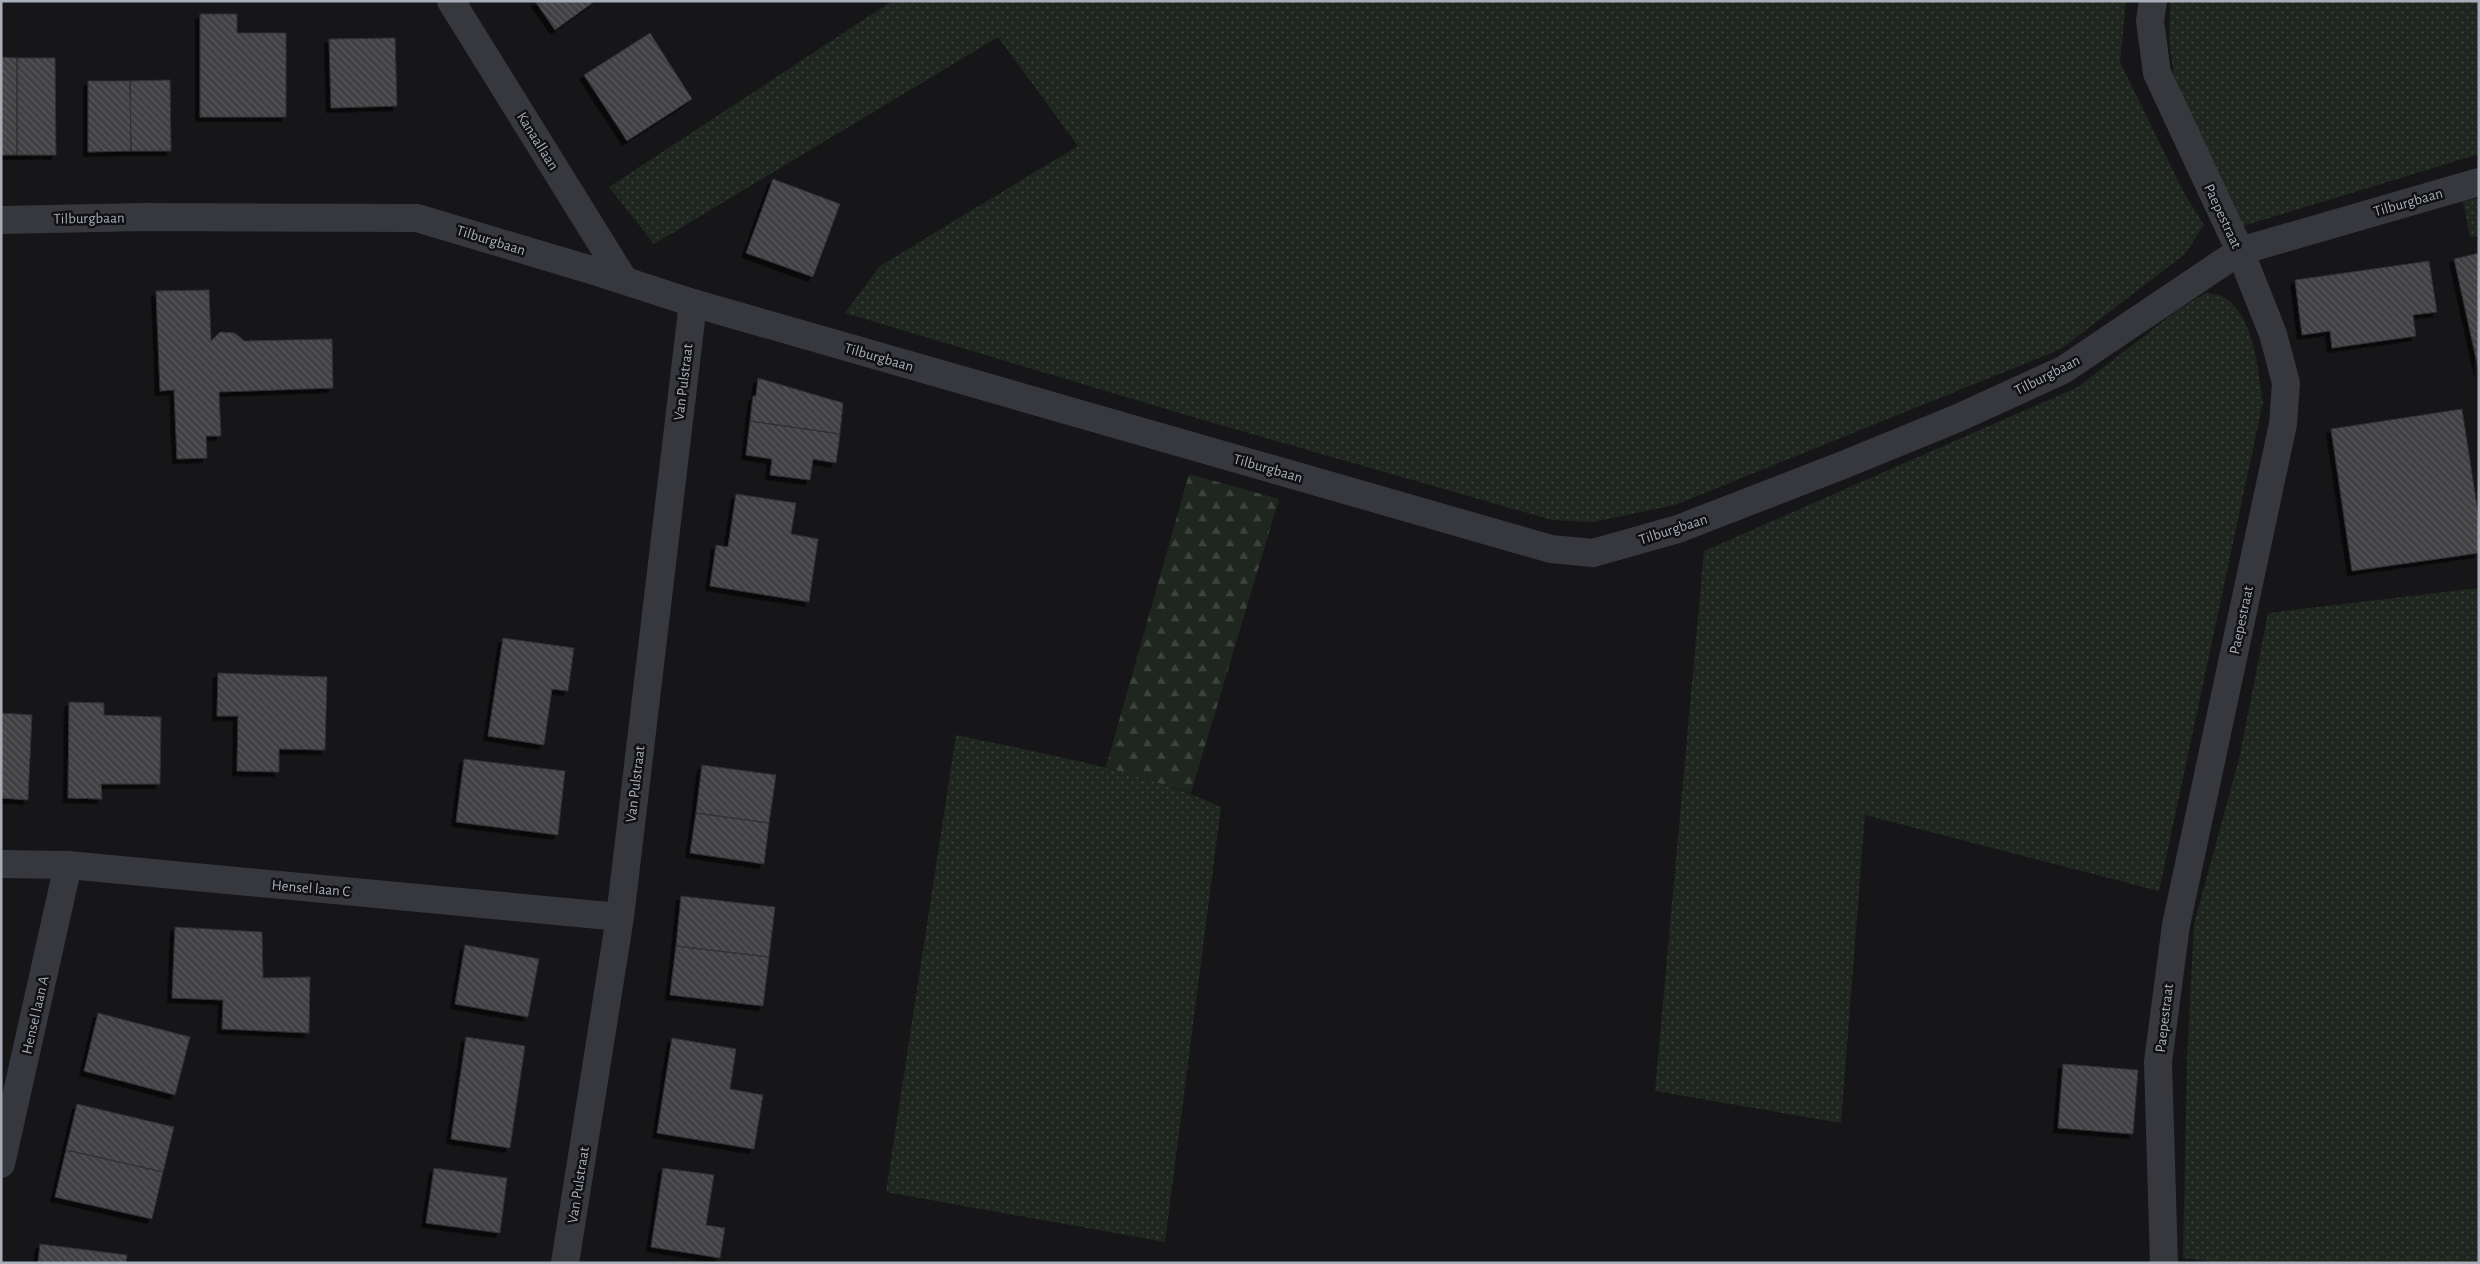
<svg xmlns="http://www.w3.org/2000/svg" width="2480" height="1264" font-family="'Alegreya Sans',sans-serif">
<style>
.grass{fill:url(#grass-dots)}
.forest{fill:url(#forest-firs)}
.building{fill:url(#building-back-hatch);stroke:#303034;filter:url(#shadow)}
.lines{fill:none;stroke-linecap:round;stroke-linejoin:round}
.minor{stroke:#37383d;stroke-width:28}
.labels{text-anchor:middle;stroke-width:5;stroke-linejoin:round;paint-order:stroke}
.street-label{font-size:15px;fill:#a8adb8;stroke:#111113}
</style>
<defs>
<pattern id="grass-dots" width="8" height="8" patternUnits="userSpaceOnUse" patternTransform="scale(1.25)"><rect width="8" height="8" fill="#1e261f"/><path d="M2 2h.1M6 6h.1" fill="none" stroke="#3c433d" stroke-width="1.8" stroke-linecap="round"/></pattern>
<pattern id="forest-firs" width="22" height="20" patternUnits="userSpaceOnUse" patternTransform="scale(1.25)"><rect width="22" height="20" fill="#1e261f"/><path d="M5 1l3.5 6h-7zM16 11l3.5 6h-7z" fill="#3c433d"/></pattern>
<pattern id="building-back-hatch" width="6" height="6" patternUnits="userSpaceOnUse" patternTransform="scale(1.25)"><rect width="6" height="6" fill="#404145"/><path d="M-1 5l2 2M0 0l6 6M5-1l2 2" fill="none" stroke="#595a5e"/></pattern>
<filter id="shadow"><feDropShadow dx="-4.5" dy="4.5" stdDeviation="0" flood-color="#0009"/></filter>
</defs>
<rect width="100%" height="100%" fill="#161618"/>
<!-- grass -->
<path class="grass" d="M892 1H2126L2120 62 2183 191 2204 225 2185 254 2061 349 1675 505 1593 522 1552 520 1203 420 845 313 880 266 1078 146 998 37 654 244 609 187Z
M2170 1H2479V154L2243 226 2186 108 2174 76 2169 41Z
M2479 198V236L2470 237 2463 201Z
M2206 293C2210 294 2217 294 2221 296 2254 311 2258 371 2263 402L2159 891 1865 815 1841 1123 1655 1091 1704 551 2078 387 2179 309Z
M2479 588V1263H2220L2183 1258 2187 1061 2194 924 2239 759 2268 613Z
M956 735C1045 754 1137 769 1221 807L1165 1242 886 1192Z"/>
<!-- forest -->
<path class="forest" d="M1189 474 1279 499 1191 793 1106 767Z"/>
<!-- building -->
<path class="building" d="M535 1H595L555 30Z
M200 14H237V33H286V117H200Z
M650 33 692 99 627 141 584 75Z
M395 38 397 106 331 108 329 39Z
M1 57 17 58V155H1Z
M17 58H55L56 155H17Z
M170 80 171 151H131L130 81Z
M88 81H130L131 151 88 152Z
M773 179 840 204 813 277 746 253Z
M2479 253V372L2454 259Z
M2429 261 2437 312 2413 315 2416 336 2332 348 2330 331 2302 335 2295 280Z
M209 290 211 341 220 332 235 333 244 341 332 339 333 388 219 392 221 436H206L207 458 177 459 174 390 160 391 156 291Z
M758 378 843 403 840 434 750 421 753 396H756Z
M2462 409 2479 519V553L2352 571 2331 429Z
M750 421 840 434 836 463 813 459 810 480 770 475 772 459 746 455Z
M736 494 796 503 791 534 818 539 809 602 710 586 716 545 728 547Z
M503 638 574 648 568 691 552 689 544 745 488 736Z
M218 673 327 677 325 750 279 749V772L237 771 238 716H217Z
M69 702 104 703V715L161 717 160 784H101L102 799 68 798Z
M1 713 32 715 28 800 1 798Z
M464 759 565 771 558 835 456 822Z
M702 765 776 775 769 823 696 813Z
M696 813 769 823 764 864 690 853Z
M681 896 775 907 769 957 676 946Z
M175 927 262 932 263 978 310 977 309 1033 222 1029 223 1000 172 998Z
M465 945 539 959 528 1017 455 1004Z
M676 946 769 957 763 1006 670 995Z
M98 1013 190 1037 175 1095 84 1071Z
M466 1037 525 1046 510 1148 451 1139Z
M672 1038 736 1049 730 1089 763 1095 754 1149 657 1133Z
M2063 1064 2138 1070 2133 1134 2058 1128Z
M77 1104 174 1127 163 1172 66 1150Z
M66 1150 163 1172 152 1219 55 1197Z
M434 1168 507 1178 500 1233 426 1223Z
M663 1168 714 1175 706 1225 725 1228 720 1258 651 1247Z
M40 1244 127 1255 126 1263H38Z"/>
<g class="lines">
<!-- minor -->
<path class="minor" d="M451 1 624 280
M2153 1 2150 21 2157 73 2240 251 2273 334 2286 383 2283 424 2176 925 2158 1062 2164 1263
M1 220 145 217 417 218 588 269 693 303 1551 549 1593 553 1678 529 1843 465 1958 418 2063 370 2240 251 2479 182
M1 864 68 865 620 917
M1 1164 68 865
M565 1263 620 917 693 303"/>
</g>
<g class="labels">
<!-- street labels -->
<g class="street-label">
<text transform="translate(538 141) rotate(58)" y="5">Kanaallaan</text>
<text transform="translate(2408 202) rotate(-16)" y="5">Tilburgbaan</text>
<text transform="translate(2223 216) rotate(65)" y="5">Paepestraat</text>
<text transform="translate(89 218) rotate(-1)" y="5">Tilburgbaan</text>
<text transform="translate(491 240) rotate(17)" y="5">Tilburgbaan</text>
<text transform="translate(879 357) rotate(16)" y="5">Tilburgbaan</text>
<text transform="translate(2047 375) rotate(-27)" y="5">Tilburgbaan</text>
<text transform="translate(683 382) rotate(-83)" y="5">Van Pulstraat</text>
<text transform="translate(1268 468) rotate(16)" y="5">Tilburgbaan</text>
<text transform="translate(1673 529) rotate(-18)" y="5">Tilburgbaan</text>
<text transform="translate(2241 620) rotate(-78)" y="5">Paepestraat</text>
<text transform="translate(635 784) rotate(-83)" y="5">Van Pulstraat</text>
<text transform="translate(311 888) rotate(5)" y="5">Hensel laan C</text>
<text transform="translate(35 1015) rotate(-77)" y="5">Hensel laan A</text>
<text transform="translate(2164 1018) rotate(-83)" y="5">Paepestraat</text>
<text transform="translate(578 1185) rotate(-81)" y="5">Van Pulstraat</text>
</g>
</g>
<!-- border -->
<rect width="2480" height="1264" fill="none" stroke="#a8adb8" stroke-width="5"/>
</svg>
